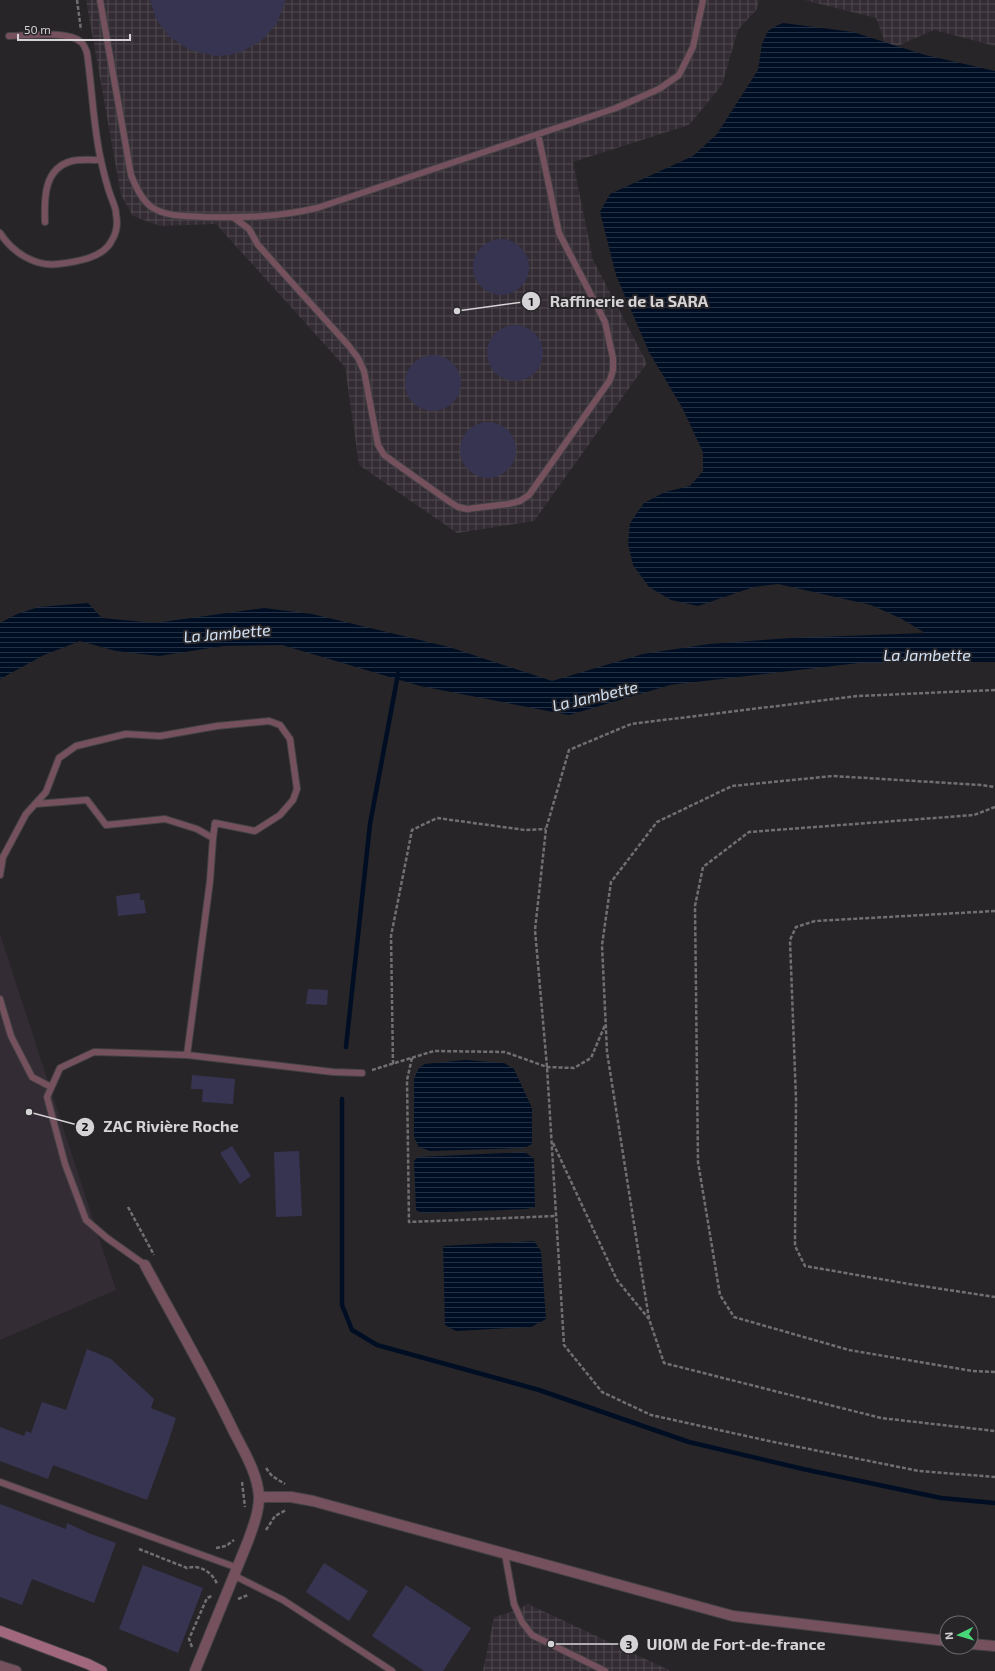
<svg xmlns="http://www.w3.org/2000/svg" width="995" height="1671" font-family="'Exo 2',sans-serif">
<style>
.built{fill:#332c34}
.industrial{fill:url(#industrial-grid)}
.water{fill:url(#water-rules)}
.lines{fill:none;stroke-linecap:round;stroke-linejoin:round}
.stream{stroke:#000e24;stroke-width:4.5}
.building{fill:#373452}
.lane-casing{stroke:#434144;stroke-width:8}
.street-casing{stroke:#434144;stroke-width:12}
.secondary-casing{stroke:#434144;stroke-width:12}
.path{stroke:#716f71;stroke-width:2.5;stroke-dasharray:4 2;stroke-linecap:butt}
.lane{stroke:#75515e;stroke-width:6}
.street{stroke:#75515e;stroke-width:10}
.secondary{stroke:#a1687d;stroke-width:10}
.labels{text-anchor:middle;stroke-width:4;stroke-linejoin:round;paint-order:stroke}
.water-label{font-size:16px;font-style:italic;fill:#d1e2f6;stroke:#272528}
.leader{fill:none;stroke:#d5d3d5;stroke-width:1.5}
.callout-dot{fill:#d5d3d5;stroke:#272528;stroke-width:1.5}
.mark-label{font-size:12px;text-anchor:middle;font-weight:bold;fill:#111}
.callout-label{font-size:16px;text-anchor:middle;font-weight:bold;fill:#d5d3d5;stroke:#272528;stroke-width:4;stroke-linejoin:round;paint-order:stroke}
</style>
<defs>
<pattern id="industrial-grid" width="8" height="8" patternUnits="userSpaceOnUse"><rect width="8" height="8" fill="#332c34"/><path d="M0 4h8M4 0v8" fill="none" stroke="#504a50"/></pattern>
<pattern id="water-rules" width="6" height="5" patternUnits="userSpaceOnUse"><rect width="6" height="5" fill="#000e24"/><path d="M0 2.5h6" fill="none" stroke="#243043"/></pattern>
</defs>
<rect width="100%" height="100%" fill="#272528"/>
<!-- built -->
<path class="built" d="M0 934 116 1290 0 1340Z"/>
<!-- industrial -->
<path class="industrial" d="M86 0H759L757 9 738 30 722 85 689 125 573 162 593 260 647 363 534 521 457 533 359 465 345 367 216 224 160 226 133 216 121 195Z
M804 0H995V46L934 30 888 50 876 18Z
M528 1604 671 1671H483L494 1617 512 1612Z"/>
<!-- water -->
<path class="water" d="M783 23 853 32 925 55 995 71V662L859 663 670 685 569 715 420 686 282 645 223 646 159 656 116 651 80 641 44 655 0 679V623L17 614 39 607 88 603 102 618 155 623 264 608 312 614 449 647 552 681 643 654 709 644 791 638 925 633 900 618 871 605 778 584 754 587 698 606 671 600 649 587 633 565 628 544 630 523 644 503 665 492 690 486 703 471V452L694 433 683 409 649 352 616 275 600 212 610 194 693 156 717 134 758 70 762 44 768 31 776 26Z
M465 1060 504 1063 514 1069 532 1108V1144L524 1148 430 1151 419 1147 414 1137V1079L419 1068 425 1064Z
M525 1152 534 1159 535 1207 527 1209 422 1213 416 1210 414 1161 418 1157Z
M534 1241 541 1251 546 1319 531 1327 456 1331 445 1325 443 1246Z"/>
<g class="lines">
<!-- stream -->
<path class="stream" d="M346 1047 370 824 398 674
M342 1099V1305L352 1330 377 1345 539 1390 689 1442 803 1469 941 1498 995 1503"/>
</g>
<!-- building -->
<path class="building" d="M150 0H286L277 23 262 40 243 51 230 55 216 56 190 50 171 38 157 21Z
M473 267a28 28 0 1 1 56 0a28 28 0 1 1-56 0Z
M487 353a28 28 0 1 1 56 0a28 28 0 1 1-56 0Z
M405 383a28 28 0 1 1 56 0a28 28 0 1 1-56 0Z
M460 450a28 28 0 1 1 56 0a28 28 0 1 1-56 0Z
M140 893V900H144L146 913 118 916 116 896Z
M308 989 328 990 327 1005 306 1004Z
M192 1075 235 1079 233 1104 202 1102 203 1089H191Z
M232 1146 251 1176 240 1184 220 1153Z
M299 1151 302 1216 276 1217 274 1152Z
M87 1349 111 1359 154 1399 151 1408 176 1418 168 1443 147 1500 53 1465 48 1479 0 1461V1427L24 1436 26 1431 31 1433 42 1402 66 1410Z
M0 1504 66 1529 67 1523 91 1534 116 1543 94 1603 32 1579 22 1605 0 1597Z
M324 1563 368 1591 349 1621 306 1592Z
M143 1565 203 1588 178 1653 119 1629Z
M406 1585 471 1628 443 1671H424L372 1636Z"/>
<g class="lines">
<defs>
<path id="lane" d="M100 0 131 175C136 187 142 201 153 208 168 217 187 216 204 217 245 218 278 217 317 208L616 108 659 89 679 75 693 47 703 0
M233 217 249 229 258 245 348 345 358 358 364 371 378 445 384 455 447 500 458 507 467 509 508 504 520 501 529 495 610 380 613 370V358L605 322 559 233 538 134
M45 222C44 198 44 168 72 161 81 159 92 160 101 160
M0 233C12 252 35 267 58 264 76 262 104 258 112 240 117 232 118 224 116 214 116 208 113 202 111 197 106 183 103 170 100 156 93 122 92 87 87 53 86 50 84 44 81 42 68 30 27 36 9 36
M35 804 87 800 106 825 165 819 197 829 213 838 210 881 187 1055
M0 875 3 857 26 814 46 792 59 758 76 746 126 734 160 736 217 726 269 721 280 725 290 739 297 789 293 800 280 815 255 831 215 823 213 838
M0 999 11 1036 32 1077 51 1087
M145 1265 107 1238 86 1220 65 1164 47 1097 60 1068 94 1052 129 1053 187 1055 333 1072 362 1073
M0 1482 238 1568
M505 1554 514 1604 522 1622 532 1635 605 1671
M235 1576 283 1600 392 1671"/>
<path id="street" d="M145 1265C175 1321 208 1377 235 1434 245 1453 258 1475 259 1497 259 1512 253 1527 248 1541L195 1671
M259 1497H291L313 1501 733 1616 947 1641
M971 1644 995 1646
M0 1666 16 1671"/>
<path id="secondary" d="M0 1631 88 1664 102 1671"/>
</defs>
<!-- lane casing -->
<use href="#lane" class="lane-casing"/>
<!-- street casing -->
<use href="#street" class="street-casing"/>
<!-- secondary casing -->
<use href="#secondary" class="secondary-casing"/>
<!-- path -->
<path class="path" d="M77 0 81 30
M995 690 858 696 631 724 569 750 546 829 535 930 547 1067 564 1345 602 1392 651 1415 769 1441 919 1471 995 1477
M995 807 974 815 749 832 703 867 695 906 698 1162 720 1295 734 1317 849 1350 973 1371 995 1372
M995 911 815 921 796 927 790 940 796 1099 795 1246 805 1266 909 1284 995 1297
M412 1058 407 1080 409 1222 556 1216
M393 1064 391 936 412 830 437 818 525 830 546 829
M372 1070 434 1051 505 1052 547 1067 574 1068 591 1058 605 1025
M553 1143 617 1280 649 1319 664 1363 881 1418 995 1431
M128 1207 154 1255
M649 1319 607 1052 602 945 611 882 657 822 732 786 833 776 981 785 995 787
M266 1468 272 1476 285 1484
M242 1482 245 1507
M266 1530 275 1516 286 1510
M216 1548 226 1546 234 1540
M139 1549 187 1568C200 1564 213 1573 217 1584
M238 1599 248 1595
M192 1647 189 1639 207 1598 212 1596"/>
<!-- lane -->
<use href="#lane" class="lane"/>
<!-- street -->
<use href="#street" class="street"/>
<!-- secondary -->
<use href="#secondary" class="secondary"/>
</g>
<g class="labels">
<!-- water labels -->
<g class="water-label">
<text transform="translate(227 633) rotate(-5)" y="6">La Jambette</text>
<text x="927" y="661">La Jambette</text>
<text transform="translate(595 696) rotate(-13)" y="6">La Jambette</text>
</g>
</g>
<!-- callouts -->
<path class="leader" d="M457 311L531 301M29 1112L85 1127M551 1644L629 1644"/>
<g class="callout-dot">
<circle cx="457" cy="311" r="4"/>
<circle cx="29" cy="1112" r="4"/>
<circle cx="551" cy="1644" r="4"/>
<circle cx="531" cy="301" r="10"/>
<circle cx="85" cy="1127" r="10"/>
<circle cx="629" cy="1644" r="10"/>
</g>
<g class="mark-label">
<text x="531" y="306">1</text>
<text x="85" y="1131">2</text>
<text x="629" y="1649">3</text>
</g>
<g class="callout-label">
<text x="629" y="307">Raffinerie de la SARA</text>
<text x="171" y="1132">ZAC Rivière Roche</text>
<text x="736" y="1650">UIOM de Fort-de-france</text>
</g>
<!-- north arrow -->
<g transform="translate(959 1635) rotate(265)"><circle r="19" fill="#272528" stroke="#6d6b6d"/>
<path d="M0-3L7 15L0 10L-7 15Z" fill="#48d778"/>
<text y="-6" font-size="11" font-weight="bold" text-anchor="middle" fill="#d5d3d5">N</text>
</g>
<!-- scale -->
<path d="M18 34v6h112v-6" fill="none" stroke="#d5d3d5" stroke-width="2"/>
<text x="24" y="34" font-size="12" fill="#d5d3d5" stroke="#272528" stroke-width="3" paint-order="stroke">50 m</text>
</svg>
